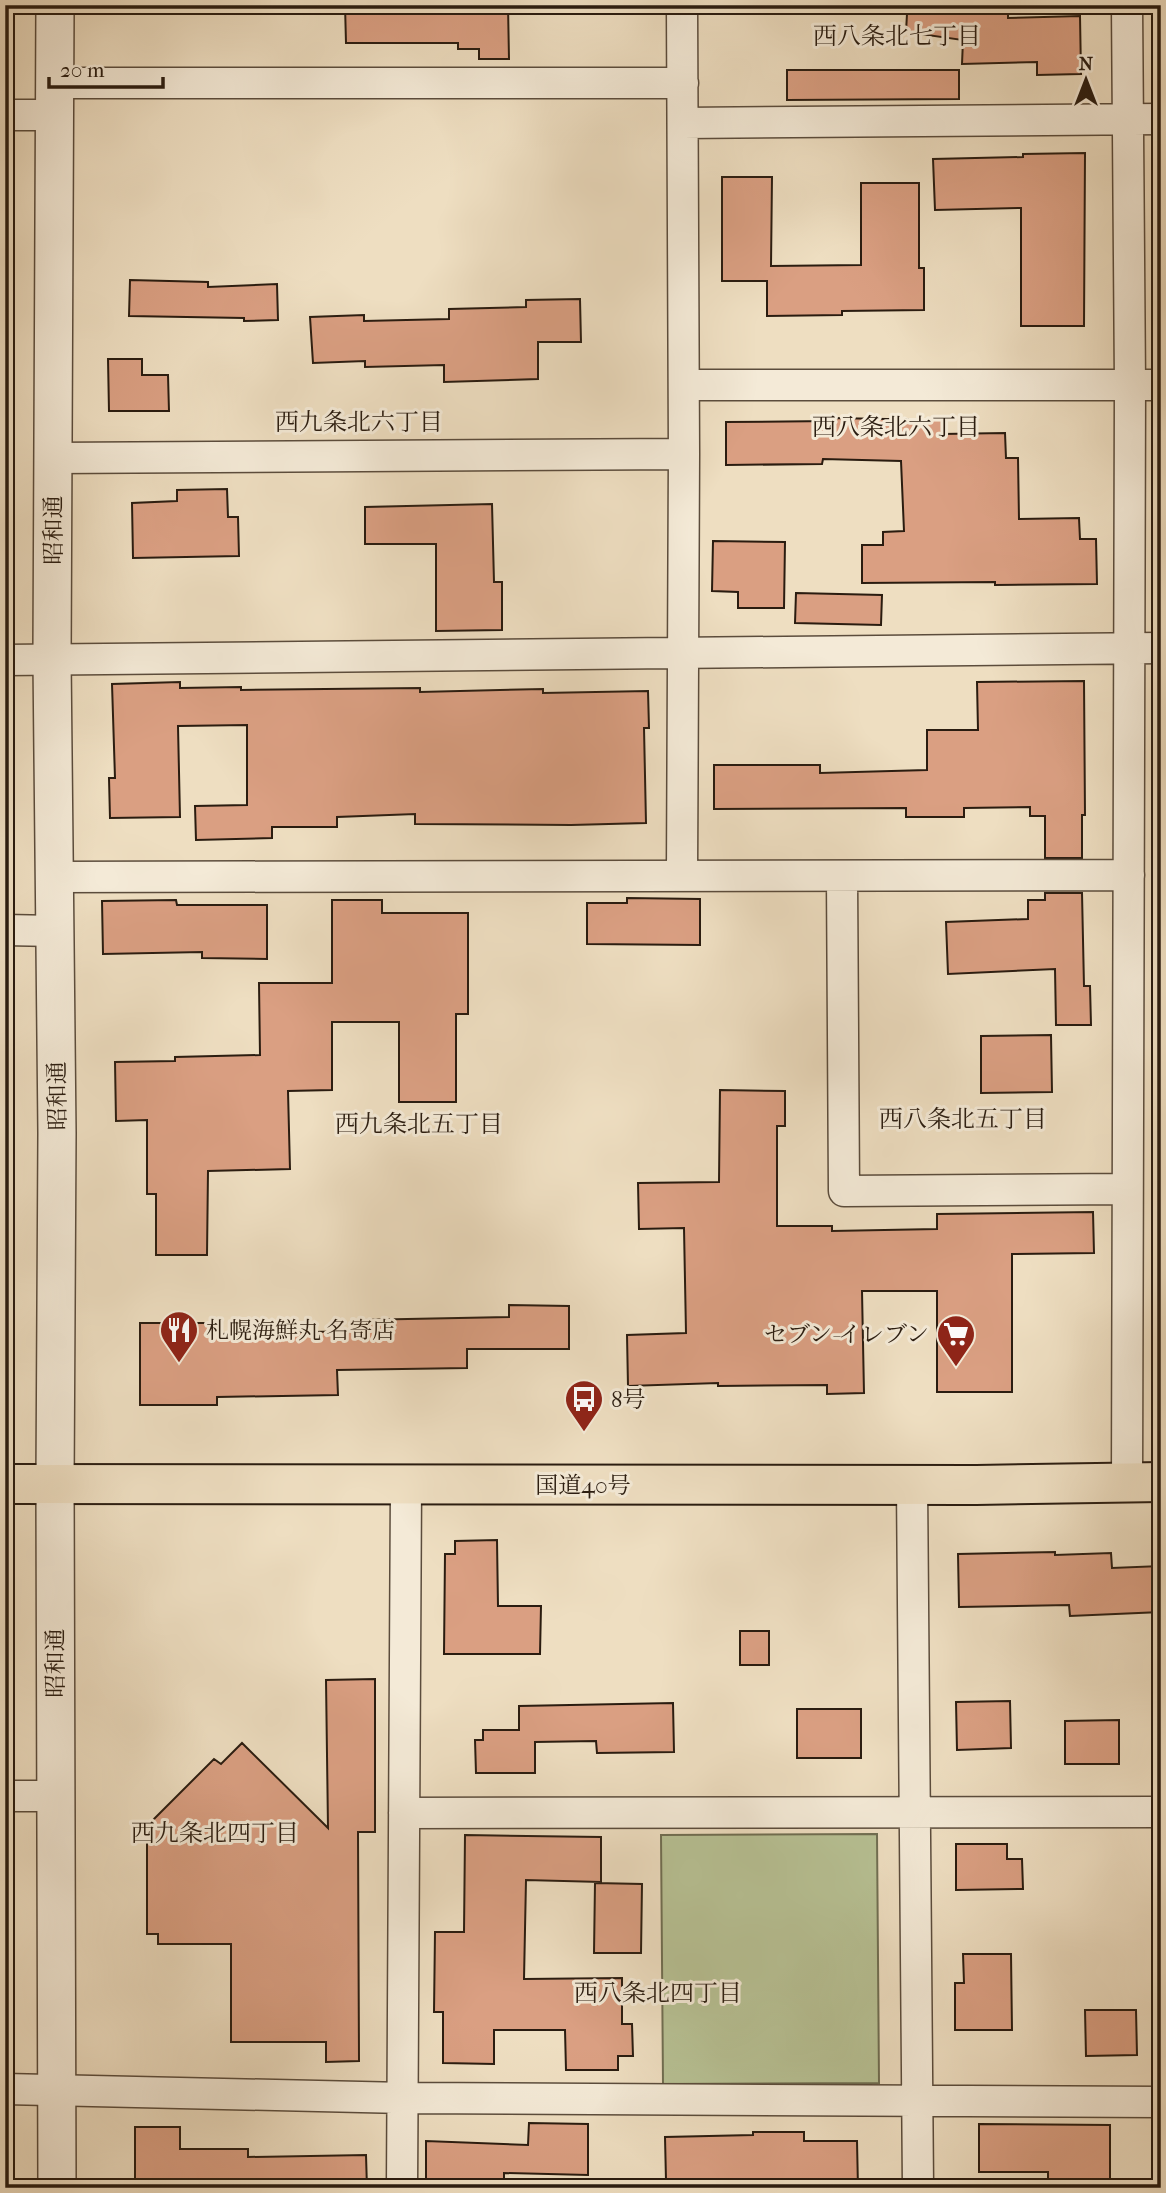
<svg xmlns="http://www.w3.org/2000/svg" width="1166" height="2193" font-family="'IM FELL French Canon','Noto Serif JP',serif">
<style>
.green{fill:#b7c194;stroke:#706e52;stroke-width:2}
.building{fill:#da9f82;stroke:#2a1c10;stroke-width:2}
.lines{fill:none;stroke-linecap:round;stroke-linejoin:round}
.minor-casing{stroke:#5b4c3c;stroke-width:33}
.tertiary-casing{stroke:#5b4c3c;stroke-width:40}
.trunk-casing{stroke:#2a1c10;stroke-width:42}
.minor{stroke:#f4ead7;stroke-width:30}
.tertiary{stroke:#f4ead7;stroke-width:37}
.trunk{stroke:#eedec1;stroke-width:38}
.labels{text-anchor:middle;stroke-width:6;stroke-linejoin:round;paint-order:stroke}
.street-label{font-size:23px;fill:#2a1c10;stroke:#f4ead7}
.poi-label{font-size:23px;fill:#2a1c10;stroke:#f4ead7;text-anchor:start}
.neighbourhood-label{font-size:24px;fill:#2a1c10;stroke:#f4ead7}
</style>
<rect width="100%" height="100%" fill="#eedec1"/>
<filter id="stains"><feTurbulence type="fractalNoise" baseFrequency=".00286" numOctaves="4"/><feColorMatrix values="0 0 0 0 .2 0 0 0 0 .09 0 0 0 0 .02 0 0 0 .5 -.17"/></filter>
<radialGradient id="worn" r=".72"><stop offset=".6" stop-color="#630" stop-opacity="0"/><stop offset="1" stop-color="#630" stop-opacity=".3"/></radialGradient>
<!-- green -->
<path class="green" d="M877 1834 879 2083 663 2084 661 1835Z"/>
<!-- building -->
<path class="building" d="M345 5H508L509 59H479V49H458V43H346Z
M1008 12V18L1080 16 1081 74 1037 75V62L962 64 963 40 906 32 907 14Z
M787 70H959V99L787 100Z
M1085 153 1084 326H1021V208L935 210 933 159 1023 157V154Z
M722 177H772L771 266 861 265V183H919V268H924V310L842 311V315L767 316V281H722Z
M130 280 208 282V287L277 284 278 320 244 321V318L129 316Z
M580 299 581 342H538V379L444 382V365L365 367V361L313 363 310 317 364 315V321L449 319V309L526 307V300Z
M108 359H142V375H168L169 411H109Z
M831 418 942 420V434L1005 433 1006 458H1018L1019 519 1079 518 1080 539H1096L1097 584 995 585V582L862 583V545H883V532L904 531 901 461 823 459 822 464 726 465V422L831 421Z
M227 489 228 517H238L239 556 133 558 132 503 177 501V490Z
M492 504 494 582H502V630L436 631V544H365V507Z
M713 541 785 542 784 608H738V592L712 591Z
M796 593 882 595 881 625 795 623Z
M1084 681 1085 815H1082V858H1045V816H1030V807L964 808V817H906V808L714 809V765H820V773L927 770V730H978L977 682Z
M180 682V688L241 687V690L420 688V692L543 689V693L648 691 649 728H644L646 823 571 825 415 824V814L337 817V827H272V838L196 840 195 806 247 805V725L178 726 180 817 110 818 109 778H115L112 684Z
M1045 893H1082L1084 986H1090L1091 1025H1056L1055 969 948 974 946 922 1028 919V900H1045Z
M627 898 700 899V945L587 944V903H627Z
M176 900 177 905H267V959L202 958V952L103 954 102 901Z
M332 900H382V913H468V1014H456V1102H399V1022H332V1090L288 1091 290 1169 208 1171 207 1255H156V1194H147V1120L116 1121 115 1062 175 1061V1057L260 1055 259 983H332Z
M1051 1035 1052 1092 981 1093V1036Z
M720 1090 785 1091V1126H777V1226H832V1231L937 1229V1214L1093 1212 1094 1253 1012 1254V1392H937V1291H862L864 1393 827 1394V1385L718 1386V1383L628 1386 627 1335 686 1333 684 1228 639 1229 638 1183 719 1182Z
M509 1305 569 1306V1349H467V1368L337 1370 338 1395 217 1397V1405H140V1323H217V1334L357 1331V1320L509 1317Z
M497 1540 498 1606H541L540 1654H444L445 1554H455V1541Z
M1055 1552V1555L1111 1553 1112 1568 1161 1566V1612L1070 1616 1069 1605 959 1607 958 1554Z
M740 1631H769V1665H740Z
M375 1679V1832H358L359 2061 326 2062V2042H231V1944H158V1934H147V1826L214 1759 221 1764 242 1743 328 1828 326 1680Z
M1010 1701 1011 1748 957 1750 956 1702Z
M673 1703 674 1752 597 1753 596 1741 535 1742V1773H476L475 1740H483V1730H519V1706Z
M797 1709H861V1758H797Z
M1119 1720V1764H1065V1721Z
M465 1835 601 1837V1882L526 1880 524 1979 622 1978V2024H632L633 2056H618V2070H566L565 2030H494V2064L443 2063V2012H434L435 1932H464Z
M956 1844H1007V1859H1022L1023 1889 956 1890Z
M595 1883 642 1884 641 1953H594Z
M963 1954H1011L1012 2030H955V1983H964Z
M1085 2010H1136L1137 2055 1086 2056Z
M529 2123 588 2124V2175L504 2173V2185L426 2182V2141L528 2145Z
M979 2124 1110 2125V2188H1048V2172H979Z
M135 2127H180V2149H248V2157L366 2155 367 2188H135Z
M753 2132H804V2141H857L858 2188H755L754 2179 666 2180 665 2137 753 2135Z"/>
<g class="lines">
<defs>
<path id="minor" d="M1127 5 1130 385 1127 1482
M55 83H683
M5 115H55
M683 123 1161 119
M684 385H1161
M53 458 684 454
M5 660 1161 648
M682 875 684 454 682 5
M54 877 1129 875
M842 877 844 1191 1126 1189
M5 930 55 931
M912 1485 918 2188
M5 1796H56
M404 1813 1161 1812
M5 2089 404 2098 1161 2102
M402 2188 406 1485"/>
<path id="tertiary" d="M55 5 52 659 57 1133 55 1483 57 2188"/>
<path id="trunk" d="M5 1484 976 1485 1161 1482"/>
</defs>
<!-- minor casing -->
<use href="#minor" class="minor-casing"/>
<!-- tertiary casing -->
<use href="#tertiary" class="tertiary-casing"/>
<!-- trunk casing -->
<use href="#trunk" class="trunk-casing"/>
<!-- minor -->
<use href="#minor" class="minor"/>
<!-- tertiary -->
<use href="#tertiary" class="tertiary"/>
<!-- trunk -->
<use href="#trunk" class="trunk"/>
</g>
<!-- icons -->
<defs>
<symbol id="restaurant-pin" viewBox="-11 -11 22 30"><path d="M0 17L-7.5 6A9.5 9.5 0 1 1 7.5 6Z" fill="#8f2418" stroke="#f4ead7"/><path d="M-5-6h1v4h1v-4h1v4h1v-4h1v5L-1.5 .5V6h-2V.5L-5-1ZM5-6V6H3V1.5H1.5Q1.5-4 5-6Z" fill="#fff"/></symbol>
<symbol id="supermarket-pin" viewBox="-11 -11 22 30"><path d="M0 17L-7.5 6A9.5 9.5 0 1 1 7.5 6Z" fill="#8f2418" stroke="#f4ead7"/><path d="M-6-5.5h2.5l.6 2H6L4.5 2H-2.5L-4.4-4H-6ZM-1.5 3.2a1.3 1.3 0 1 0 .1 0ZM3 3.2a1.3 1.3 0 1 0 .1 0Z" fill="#fff"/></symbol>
<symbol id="bus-pin" viewBox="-11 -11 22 30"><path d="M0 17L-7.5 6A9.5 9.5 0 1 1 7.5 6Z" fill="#8f2418" stroke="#f4ead7"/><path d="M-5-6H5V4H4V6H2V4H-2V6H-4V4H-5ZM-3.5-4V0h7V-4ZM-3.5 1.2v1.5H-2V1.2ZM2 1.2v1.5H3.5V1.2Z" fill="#fff"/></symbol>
</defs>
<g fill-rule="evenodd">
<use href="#restaurant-pin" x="157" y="1308" width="44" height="60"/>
<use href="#supermarket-pin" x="934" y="1312" width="44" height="60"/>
<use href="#bus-pin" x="562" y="1377" width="44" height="60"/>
</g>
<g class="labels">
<!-- street labels -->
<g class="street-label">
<text transform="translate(53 530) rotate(-90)" y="8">昭和通</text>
<text transform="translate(57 1096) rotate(-91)" y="8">昭和通</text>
<text x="583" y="1493">国道40号</text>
<text transform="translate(55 1663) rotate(-90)" y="8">昭和通</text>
</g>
<!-- poi labels -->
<g class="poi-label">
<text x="206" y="1338">札幌海鮮丸 名寄店</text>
<text x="929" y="1342" text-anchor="end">セブン-イレブン</text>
<text x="611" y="1407">8号</text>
</g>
<!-- neighbourhood labels -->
<g class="neighbourhood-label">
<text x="897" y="44">西八条北七丁目</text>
<text x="359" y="430">西九条北六丁目</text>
<text x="896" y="435">西八条北六丁目</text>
<text x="963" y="1127">西八条北五丁目</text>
<text x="419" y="1132">西九条北五丁目</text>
<text x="215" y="1841">西九条北四丁目</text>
<text x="658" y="2001">西八条北四丁目</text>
</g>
</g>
<!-- margin -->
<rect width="1166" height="2193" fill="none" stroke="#eedec1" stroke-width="28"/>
<rect x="7" y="7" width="1152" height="2179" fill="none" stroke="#2a1c10" stroke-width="3.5"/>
<rect x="14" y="14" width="1138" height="2165" fill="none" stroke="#2a1c10" stroke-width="2"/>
<!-- north arrow -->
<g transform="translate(1086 80)" stroke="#f4ead7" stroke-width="5" paint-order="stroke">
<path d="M0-5L12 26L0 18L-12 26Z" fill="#2a1c10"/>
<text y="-10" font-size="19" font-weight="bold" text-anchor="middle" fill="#2a1c10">N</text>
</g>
<!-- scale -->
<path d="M49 77v10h114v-10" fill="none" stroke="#2a1c10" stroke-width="3.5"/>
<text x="60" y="77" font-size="21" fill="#2a1c10" stroke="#f4ead7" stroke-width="5" paint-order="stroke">20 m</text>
<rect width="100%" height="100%" filter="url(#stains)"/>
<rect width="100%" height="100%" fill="url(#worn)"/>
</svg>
